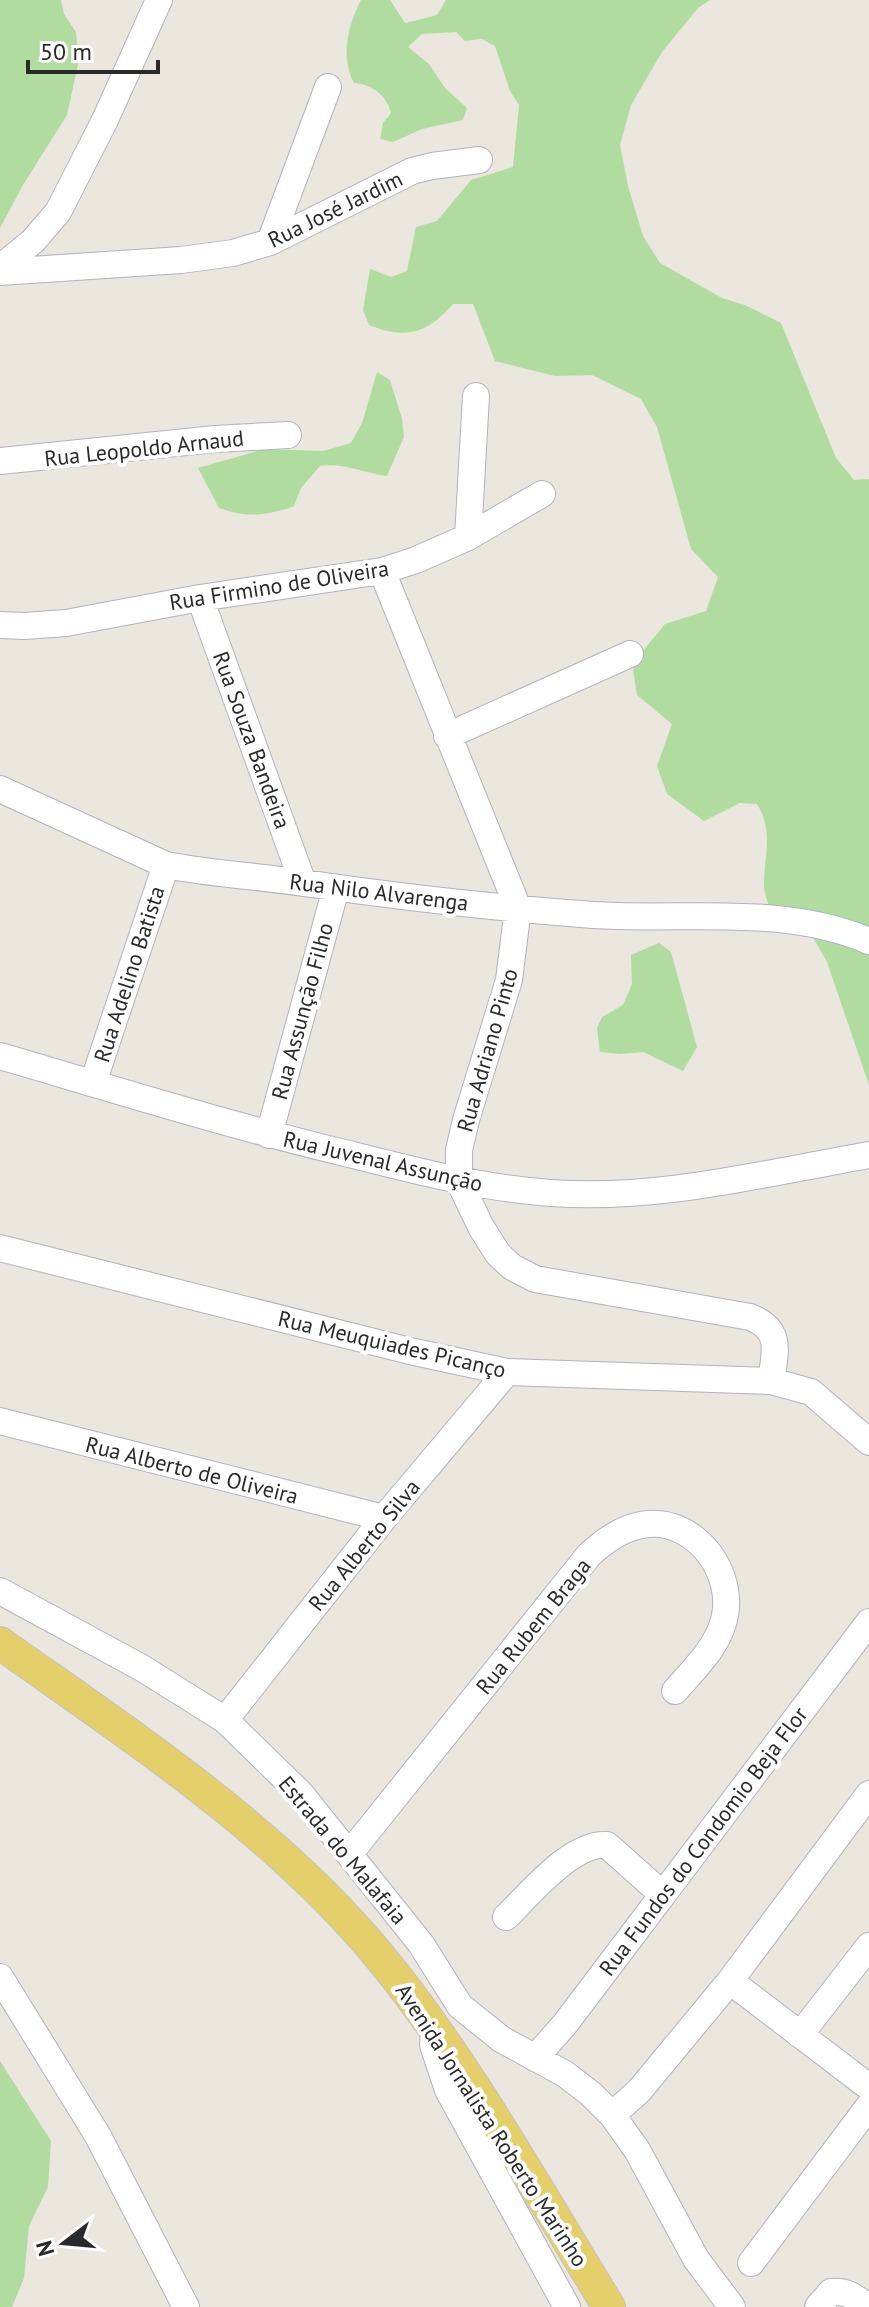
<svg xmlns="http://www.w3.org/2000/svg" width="869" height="2307" font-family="'PT Sans',sans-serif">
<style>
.green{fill:#b0dc9f}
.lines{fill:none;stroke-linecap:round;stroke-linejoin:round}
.minor-casing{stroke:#b1b3bd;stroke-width:28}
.major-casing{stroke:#c3c3c3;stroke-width:34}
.minor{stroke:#fff;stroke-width:26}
.major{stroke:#e4cf6a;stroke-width:32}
.labels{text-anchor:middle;stroke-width:8;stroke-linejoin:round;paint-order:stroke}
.street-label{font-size:22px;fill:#2a2a2a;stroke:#fff}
</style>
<rect width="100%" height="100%" fill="#ebe6de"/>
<!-- green -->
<path class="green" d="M0 0H61L64 14 76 32 79 60 67 115 23 185 0 228Z
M361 0H390L405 23 437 15 446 0H710L698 8 662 52 631 105 620 145 628 186 643 236 660 263 722 298 745 305 781 323 836 458 854 480 869 479V1085L827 962 803 920 770 910C768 902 764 893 764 885 764 856 774 831 757 804L740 803 704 821 667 794 657 766 672 724 637 695 633 670 642 652 665 624 706 611 718 577 691 549 657 427 641 399 592 375 555 376 495 361 473 304H453C428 333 406 340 369 325L363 310 370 269 391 277 407 271 416 227 437 221 471 180 513 167 519 105 510 91 495 46 482 39 465 41 456 32 422 34 408 47 429 64 445 88 467 108 463 120 422 129 393 142 380 139 383 123 391 113C387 95 371 84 354 83 340 57 348 25 361 0Z
M377 372 390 380 402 419 404 437 387 476C364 473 343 462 320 466L301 488 294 506C266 516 247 518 219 508L198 468 265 449 323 451 351 443 362 423Z
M659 943 671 952 697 1047 683 1071 643 1052 620 1054 600 1052 597 1028 602 1017 623 1005 632 984 631 955Z
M0 2061 51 2141 48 2187 29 2226 24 2278 12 2307H0Z"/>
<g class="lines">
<defs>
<path id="minor" d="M270 242 328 87
M0 268 33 241 58 212 105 120 159 0
M0 272 181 260 233 253 270 242 412 171 432 166 479 160
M0 461 215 439 288 435
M468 537 476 396
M382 571 518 908 509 980 466 1120 459 1150V1181L481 1227 498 1254 512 1267 535 1279 750 1317C783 1330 775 1351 771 1381
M200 598 303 883
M0 625 24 626 66 623 200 598 382 571 416 560 468 537 542 494
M447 736 630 654
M0 789 166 865C212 874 258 876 304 883 400 897 497 908 593 915 685 921 782 904 869 941
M0 1056C116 1090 232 1126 349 1154 416 1171 482 1188 551 1193 657 1201 765 1173 869 1155
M93 1083 166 865
M269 1135 336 888
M0 1248 410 1351 507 1372 771 1381 811 1392 869 1442
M0 1421 384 1518
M0 1591 142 1668 225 1720 301 1794 421 1944 460 2006 501 2039 565 2074 591 2094 612 2115 637 2150 696 2259 732 2307
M225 1720 384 1518 507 1372
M350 1853 589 1555C606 1539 625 1526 648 1524 697 1520 736 1574 724 1620 717 1648 693 1670 675 1691
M506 1917C531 1893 572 1842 607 1845L662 1894
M0 1977 98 2136 186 2307
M730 1981 869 2087
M434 2028 433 2045 448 2090 567 2307
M800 2035 869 1946
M535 2058 565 2024 869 1622
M612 2115 639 2091 730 1981 869 1794
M751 2263 869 2106
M818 2307 831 2292C847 2290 856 2298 868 2307"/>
<path id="major" d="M0 1643C135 1739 280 1833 385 1963 469 2067 538 2192 609 2307"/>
</defs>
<!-- minor casing -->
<use href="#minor" class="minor-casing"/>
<!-- major casing -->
<use href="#major" class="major-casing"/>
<!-- minor -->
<use href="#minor" class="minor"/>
<!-- major -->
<use href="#major" class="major"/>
</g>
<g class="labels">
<!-- street labels -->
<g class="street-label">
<text transform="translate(335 209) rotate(-26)" y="8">Rua José Jardim</text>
<text transform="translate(144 448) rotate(-6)" y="8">Rua Leopoldo Arnaud</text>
<text transform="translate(279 585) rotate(-9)" y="8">Rua Firmino de Oliveira</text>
<text transform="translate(252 740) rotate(70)" y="8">Rua Souza Bandeira</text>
<text transform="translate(379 892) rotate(7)" y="8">Rua Nilo Alvarenga</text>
<text transform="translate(129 974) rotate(-72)" y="8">Rua Adelino Batista</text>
<text transform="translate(302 1011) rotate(-75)" y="8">Rua Assunção Filho</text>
<text transform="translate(487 1050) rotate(-74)" y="8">Rua Adriano Pinto</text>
<text transform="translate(383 1161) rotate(13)" y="8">Rua Juvenal Assunção</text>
<text transform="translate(392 1344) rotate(13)" y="8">Rua Meuquiades Picanço</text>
<text transform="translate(192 1470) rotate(14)" y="8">Rua Alberto de Oliveira</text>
<text transform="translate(364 1545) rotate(-51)" y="8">Rua Alberto Silva</text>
<text transform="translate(533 1626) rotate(-51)" y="8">Rua Rubem Braga</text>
<text transform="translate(703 1841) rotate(-53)" y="8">Rua Fundos do Condomio Beja Flor</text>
<text transform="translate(343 1850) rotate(50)" y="8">Estrada do Malafaia</text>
<text transform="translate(492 2125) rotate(57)" y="8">Avenida Jornalista Roberto Marinho</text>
</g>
</g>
<!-- north arrow -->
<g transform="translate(64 2243) rotate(254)" stroke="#ffffff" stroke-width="6" paint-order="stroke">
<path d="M0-6L14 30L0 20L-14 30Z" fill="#2a2a2a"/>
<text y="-12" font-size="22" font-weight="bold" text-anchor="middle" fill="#2a2a2a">N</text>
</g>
<!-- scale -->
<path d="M28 60v12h130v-12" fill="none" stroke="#2a2a2a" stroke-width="4"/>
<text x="40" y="60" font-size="24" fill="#2a2a2a" stroke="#ffffff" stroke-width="6" paint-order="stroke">50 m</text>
</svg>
